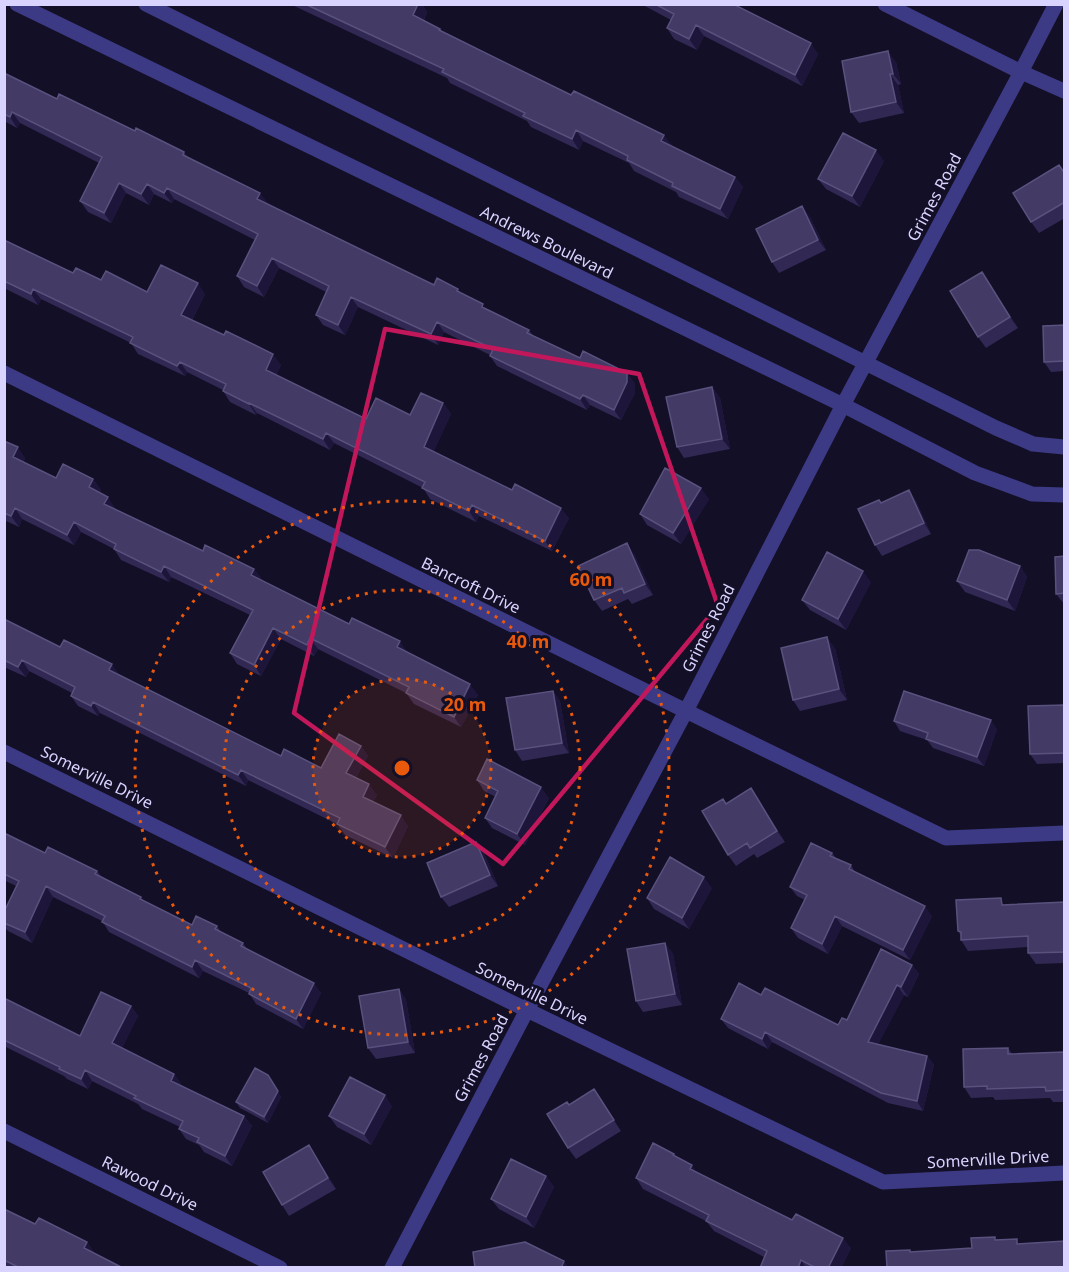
<svg xmlns="http://www.w3.org/2000/svg" width="1069" height="1272" font-family="'Noto Sans',sans-serif">
<style>
.lines{fill:none;stroke-linecap:round;stroke-linejoin:round}
.minor{stroke:#3d3a85;stroke-width:15}
.wall{fill:#312854}
.shaded-wall{fill:#1d163a}
.building{fill:#433a66;stroke:#5a527e;stroke-width:1.5}
.marked{fill:none;stroke:#c2185b;stroke-width:4.5;stroke-linejoin:round}
.ring{fill:none;stroke:#e8590c;stroke-width:3;stroke-dasharray:3 6}
.labels{text-anchor:middle;stroke-width:6;stroke-linejoin:round;paint-order:stroke}
.street-label{font-size:16px;fill:#d9d4ff;stroke:#130f26}
.centre{fill:#e8590c;stroke:#130f26;stroke-width:3}
.ring-label{font-size:18px;text-anchor:middle;font-weight:bold;fill:#e8590c;stroke:#130f26;stroke-width:6;stroke-linejoin:round;paint-order:stroke}
</style>
<rect width="100%" height="100%" fill="#130f26"/>
<g class="lines">
<!-- minor -->
<path class="minor" d="M17 4 843 405 975 473 1032 494 1064 495
M146 4 996 428 1033 444 1064 447
M885 4 1021 72 1064 91
M4 373 686 711 946 838 1064 833
M4 752 527 1010 883 1182 1064 1173
M4 1131 280 1268
M392 1268 527 1010 686 711 843 405 1021 72 1056 4"/>
</g>
<!-- wall -->
<path class="wall" d="M290 4H422L427 12 424 20 440 29 442 31 672 145 671 146 735 177 743 187 728 219 679 197 676 192 634 171 629 163 583 141 579 150 531 127 527 121 450 83 447 78Z
M641 4H733L818 54 802 86 704 36 697 50 674 39 667 28 671 20Z
M896 62 901 84 898 85 904 113 859 123 851 112Z
M4 73 57 99 184 152 188 158 268 204 434 285 458 289 461 293 487 310 529 330 534 337 635 383V393L621 420 590 405 587 410 497 366 490 356V355L444 332 438 345 358 307 345 335 323 325 316 315 326 292 279 268 264 297 244 287 237 276 255 240 174 199 172 203 154 194 149 205 126 193 111 223 88 212 80 201 99 163 20 123 17 128 4 121Z
M884 161 860 207 826 189 818 179Z
M1059 165 1065 173V218L1039 233 1031 222Z
M810 217 826 250 779 273 772 262Z
M4 240 73 273 147 292 205 294 192 320 281 365 276 375 366 419 410 415 443 403 451 414 433 452 569 518 552 551 479 516 476 522 430 499 423 488 334 443 330 450 257 413 256 415 230 402 223 391V390L187 372 185 376 138 354 131 343 41 299 38 305 4 288Z
M982 272 1018 328 986 348 978 337Z
M1065 325V371L1051 372 1044 362Z
M712 387 720 398 730 449 684 458 677 447Z
M4 441 25 458 23 462 56 478 93 479 101 490 99 492 115 508V509L203 551 254 569 262 580H261L407 652 478 695 461 727 414 704 406 693 318 649 314 656 281 639 261 676 237 664 230 653 250 615 171 577 169 582 121 560 114 549 81 532 74 545 22 519 19 527 4 520Z
M909 490 916 501 931 534 882 556 875 545Z
M709 499 681 544 647 525 640 514Z
M634 554 653 595 632 604 628 599 602 611 594 600Z
M1065 556V604H1064L1056 594Z
M1020 566 1027 577 1015 611 965 592 957 581Z
M871 582 846 630 810 610 802 600Z
M4 619 60 647 119 674 281 756 321 768 361 746 368 756 356 778 377 795 373 802 408 826 393 858 345 835 337 824 248 780 246 786 100 713 98 716 78 706 71 696 72 693 29 671 26 677 4 667Z
M835 648 847 700 800 711 793 700Z
M553 691 560 701 569 753 522 761 515 750Z
M1065 705V763L1037 764 1030 754Z
M894 721 997 729 984 766 933 748 927 740 900 731Z
M477 780 549 798 525 845 492 828 485 818 496 797 484 791Z
M751 788 785 842 757 858 754 854 736 866 728 855 726 804Z
M4 833 45 853 97 871 101 876 141 897 144 901 192 925 217 926 221 932 243 943 247 949 321 993 303 1029 256 1004 249 993 203 971 199 978 109 932 102 921 53 897 32 943 8 931 4 927V912L16 886 4 880Z
M484 853 498 886 449 907 441 897Z
M832 853 836 858 851 865 855 872 932 916 910 960 842 926 828 954 798 938 791 928 805 900 797 896 790 887Z
M712 888 689 929 654 909 647 898Z
M1065 902V963L1036 964 1028 953V947L968 951 961 940V936L958 931 1006 905Z
M665 943 673 954 682 1005 643 1012 636 1001Z
M912 965 919 974 908 997 904 995 878 1044 927 1056 934 1065 923 1111 888 1103 772 1042 768 1049 728 1028 721 1019 761 995 838 1025 847 1020Z
M399 989 406 1000 415 1053 376 1059 368 1048Z
M4 998 80 1036 131 1006 138 1016 122 1048 174 1074 181 1084V1085L244 1116 252 1126 232 1166 204 1152 199 1145 186 1139 179 1129 180 1127 142 1109 138 1104 92 1081 88 1089 67 1079 64 1076 4 1046Z
M1008 1048 1012 1054 1065 1052V1102H1053L1050 1098 995 1100 993 1097 971 1098 964 1087Z
M268 1075 281 1097 268 1123 240 1108 236 1102Z
M594 1089 621 1131 576 1159 568 1148 569 1105Z
M392 1106 371 1145 337 1127 329 1116Z
M316 1156 336 1189 289 1216 282 1205Z
M676 1157 697 1173 851 1248 841 1268H760L764 1257 714 1231 706 1221 643 1189 636 1178Z
M546 1176 554 1187 534 1228 499 1209 491 1199Z
M4 1209 35 1224 87 1242 94 1253 123 1268H4Z"/>
<!-- shaded-wall -->
<path class="shaded-wall" d="M418 4H422L427 12 421 26 413 15Z
M696 25 704 36 697 50 689 39Z
M811 43 818 54 802 86 795 75Z
M888 51 896 62 901 84 893 74Z
M890 74 898 85 904 113 896 102Z
M12 112 20 123 17 128 10 117Z
M576 130 583 141 579 150 572 139Z
M664 135 672 145 668 152 661 141Z
M876 150 884 161 860 207 852 196Z
M735 177 743 187 728 219 720 209Z
M119 183 126 193 111 223 104 213Z
M147 184 154 194 149 205 141 194Z
M167 188 174 199 172 203 164 193Z
M260 193 268 203 257 199Z
M802 206 810 217 826 250 818 240Z
M272 258 279 268 264 297 257 286Z
M982 272 989 283 1018 328 1010 317Z
M198 283 205 294 189 325 181 315Z
M33 289 41 299 38 305 31 294Z
M351 297 358 307 345 335 338 325Z
M437 322 444 332 438 345 431 334Z
M273 354 281 365 273 380 266 370Z
M180 362 187 372 185 376 177 366Z
M627 373 635 383V393L621 420 614 410Z
M712 387 720 398 730 449 722 439Z
M583 395 590 405 587 410 580 399Z
M249 403 257 413 256 415 249 404Z
M443 403 451 414 431 458 424 447Z
M326 433 334 443 330 450 323 439Z
M18 447 25 458 20 468 13 457Z
M93 479 101 490 96 498 89 487Z
M701 488 709 499 681 544 673 533Z
M909 490 916 501 931 534 924 523Z
M108 497 115 508 112 515 104 504Z
M472 505 479 516 476 522 469 511Z
M15 508 22 519 19 527 11 516Z
M561 508 569 518 552 551 545 541Z
M74 522 81 532 74 545 67 535Z
M627 543 634 554 653 595 645 584Z
M164 566 171 577 169 582 161 572Z
M1020 566 1027 577 1015 611 1007 600Z
M254 569 262 580 258 586 251 575Z
M863 571 871 582 846 630 838 619Z
M273 628 281 639 261 676 254 665Z
M827 637 835 648 847 700 839 689Z
M310 638 318 649 314 656 307 645Z
M400 641 407 652 397 647Z
M22 660 29 671 26 677 18 667Z
M112 664 119 674 116 680 109 670Z
M470 684 478 695 461 727 454 717Z
M553 691 560 701 569 753 562 743Z
M93 702 100 713 98 716 91 706Z
M991 720 997 729 984 766 977 757Z
M361 746 368 756 353 784 346 773Z
M241 770 248 780 246 786 238 775Z
M369 784 377 795 370 807 363 797Z
M541 787 549 798 525 845 517 834Z
M751 788 759 799 785 842 777 831Z
M401 815 408 826 393 858 385 847Z
M476 842 484 853 498 886 490 875Z
M704 877 712 888 689 929 682 918Z
M46 886 53 897 32 943 25 932Z
M925 906 932 916 910 960 903 950Z
M835 916 842 926 828 954 822 944Z
M665 943 673 954 682 1005 675 994Z
M195 960 203 971 199 978 192 967Z
M912 965 919 974 908 997 901 987Z
M314 983 321 993 303 1029 296 1019Z
M897 985 904 995 875 1051 868 1042Z
M399 989 406 1000 415 1053 408 1042Z
M131 1006 138 1016 120 1053 112 1043Z
M765 1032 772 1042 768 1049 762 1039Z
M927 1056 934 1065 923 1111 917 1101Z
M85 1070 92 1081 88 1089 81 1079Z
M174 1074 181 1084 178 1091 171 1081Z
M268 1075 281 1097 268 1123 264 1117Z
M594 1089 602 1100 621 1131 614 1120Z
M385 1095 392 1106 371 1145 364 1134Z
M244 1116 252 1126 232 1166 225 1156Z
M309 1145 316 1156 336 1189 328 1178Z
M692 1165 699 1176 690 1169Z
M546 1176 554 1187 534 1228 526 1217Z
M843 1238 851 1248 841 1268H828Z
M87 1242 94 1253 84 1248Z
M801 1260 806 1268H798Z
M564 1261 569 1268H561Z"/>
<!-- building -->
<path class="building" d="M305 4H418L413 15 440 29 439 30 571 95 574 91 664 135 661 141 735 177 720 209 672 186 673 183 627 160 628 156 576 130 572 139 523 116 525 113 442 72 444 69Z
M655 4H733L811 43 795 75 696 25 689 39 667 28 674 14Z
M888 51 893 74H890L896 102 851 112 842 61Z
M4 73 57 99 59 94 135 131 136 128 184 152 183 155 260 193 257 199 434 285 437 278 458 289 457 291 483 304 482 307 529 330 527 333 580 358 583 351 627 373V382L614 410 583 395 580 399 490 356 493 349 437 322 431 334 351 297 338 325 316 315 329 286 272 258 257 286 237 276 258 234 167 188 164 193 147 184 141 194 119 183 104 213 80 201 102 157 12 112 10 117 4 114Z
M843 133 876 150 852 196 818 179Z
M1059 165 1065 174V202L1031 222 1013 193Z
M802 206 818 240 772 262 756 229Z
M4 240 73 273 76 268 101 280 106 271 147 292 161 265 198 283 181 315 224 335 226 331 273 354 266 370 366 419 376 398 410 415 421 393 443 403 424 447 512 490 515 484 561 508 545 541 472 505 469 511 422 488 425 482 326 433 323 439 249 403V404L223 391 226 384 180 362 177 366 130 343 133 337 33 289 31 294 4 281Z
M982 272 1010 317 978 337 950 291Z
M1065 325V361L1044 362 1043 326Z
M712 387 722 439 677 447 666 397Z
M4 441 18 447 13 457 56 478 63 464 93 479 89 487 108 497 104 504 203 551 205 545 254 569 251 575 349 624 352 618 400 641 397 647 470 684 454 717 406 693 409 687 310 638 307 645 273 628 254 665 230 653 253 610 164 566 161 572 114 549 116 544 74 522 67 535 15 508 11 516 4 513Z
M665 468 701 488 673 533 640 514Z
M909 490 924 523 875 545 858 509 879 500 881 503Z
M627 543 645 584 624 593 622 588 594 600 578 566Z
M969 550H979L1020 566 1007 600 957 581Z
M827 552 863 571 838 619 802 600Z
M1065 556V593L1056 594 1055 557Z
M4 619 60 647 64 640 112 664 109 670 281 756 284 749 321 768 339 734 361 746 346 773 369 784 363 797 401 815 385 847 337 824 340 818 241 770 238 775 93 702 91 706 71 696 75 687 22 660 18 667 4 660Z
M827 637 839 689 793 700 781 648Z
M553 691 562 743 515 750 506 698Z
M904 691 991 720 977 757 926 739 928 733 894 721Z
M1065 705V753L1030 754 1028 706Z
M487 759 541 787 517 834 485 818 498 791 477 780Z
M751 788 777 831 750 848 747 843 728 855 702 811 723 799 726 804Z
M4 833 45 853 48 847 97 871 95 874 141 897 140 899 192 925 196 916 217 926 215 929 243 943 241 946 314 983 296 1019 249 994 251 988 195 960 192 967 102 922 105 916 46 886 25 932 4 923V912L19 881 4 874Z
M476 842 490 875 441 897 427 863Z
M811 843 832 853 830 856 851 865 849 869 925 906 903 950 835 916 822 944 791 928 807 895 790 887Z
M670 857 704 877 682 918 647 898Z
M1001 898 1002 905 1065 902V952L1028 953V936L961 940V932L958 931 956 900Z
M665 943 675 994 636 1001 627 949Z
M881 949 912 965 901 987 897 985 868 1042 927 1056 917 1101 881 1093 765 1032 762 1039 721 1019 739 983 761 995 765 988 838 1025 842 1018 847 1020Z
M399 989 408 1042 368 1048 359 996Z
M101 992 131 1006 112 1043 174 1074 171 1081 244 1116 225 1156 197 1142 199 1138 179 1129 183 1121 134 1098 136 1096 85 1070 81 1079 59 1069 60 1067 4 1040V998L80 1036Z
M1008 1048V1054L1065 1052V1090L1046 1091 1045 1087 987 1089V1086L964 1087 963 1049Z
M255 1068 268 1075 278 1091 264 1117 236 1102Z
M350 1077 385 1095 364 1134 329 1116Z
M594 1089 614 1120 568 1148 547 1114 567 1102 569 1105Z
M653 1143 674 1154 673 1155 692 1165 690 1169 792 1220 796 1214 843 1238 828 1268H816L801 1260 798 1268H760L767 1251 706 1221 709 1215 636 1178Z
M309 1145 328 1178 282 1205 263 1172Z
M511 1159 546 1176 526 1217 491 1199Z
M4 1209 35 1224 39 1218 87 1242 84 1248 123 1268H20L4 1260Z
M995 1237V1240L1017 1239V1244L1065 1241V1268H887L886 1251 910 1250V1252L972 1248 971 1238Z
M525 1242 564 1261 561 1268H475L473 1252Z"/>
<!-- marked area -->
<path class="marked" d="M385 329 639 374 718 606 503 864 294 713Z"/>
<!-- distance rings -->
<circle cx="402" cy="768" r="89" fill="#e8590c" fill-opacity=".12"/>
<g class="ring">
<circle cx="402" cy="768" r="89"/>
<circle cx="402" cy="768" r="178"/>
<circle cx="402" cy="768" r="267"/>
</g>
<g class="labels">
<!-- street labels -->
<g class="street-label">
<text transform="translate(934 197) rotate(-62)" y="6">Grimes Road</text>
<text transform="translate(547 242) rotate(26)" y="6">Andrews Boulevard</text>
<text transform="translate(471 585) rotate(26)" y="6">Bancroft Drive</text>
<text transform="translate(708 628) rotate(-63)" y="6">Grimes Road</text>
<text transform="translate(97 777) rotate(26)" y="6">Somerville Drive</text>
<text transform="translate(532 993) rotate(26)" y="6">Somerville Drive</text>
<text transform="translate(481 1058) rotate(-62)" y="6">Grimes Road</text>
<text transform="translate(988 1159) rotate(-3)" y="6">Somerville Drive</text>
<text transform="translate(150 1183) rotate(26)" y="6">Rawood Drive</text>
</g>
</g>
<circle cx="402" cy="768" r="9" class="centre"/>
<g class="ring-label">
<text x="591" y="586">60 m</text>
<text x="528" y="648">40 m</text>
<text x="465" y="711">20 m</text>
</g>
<!-- border -->
<rect width="1069" height="1272" fill="none" stroke="#d9d4ff" stroke-width="12"/>
</svg>
